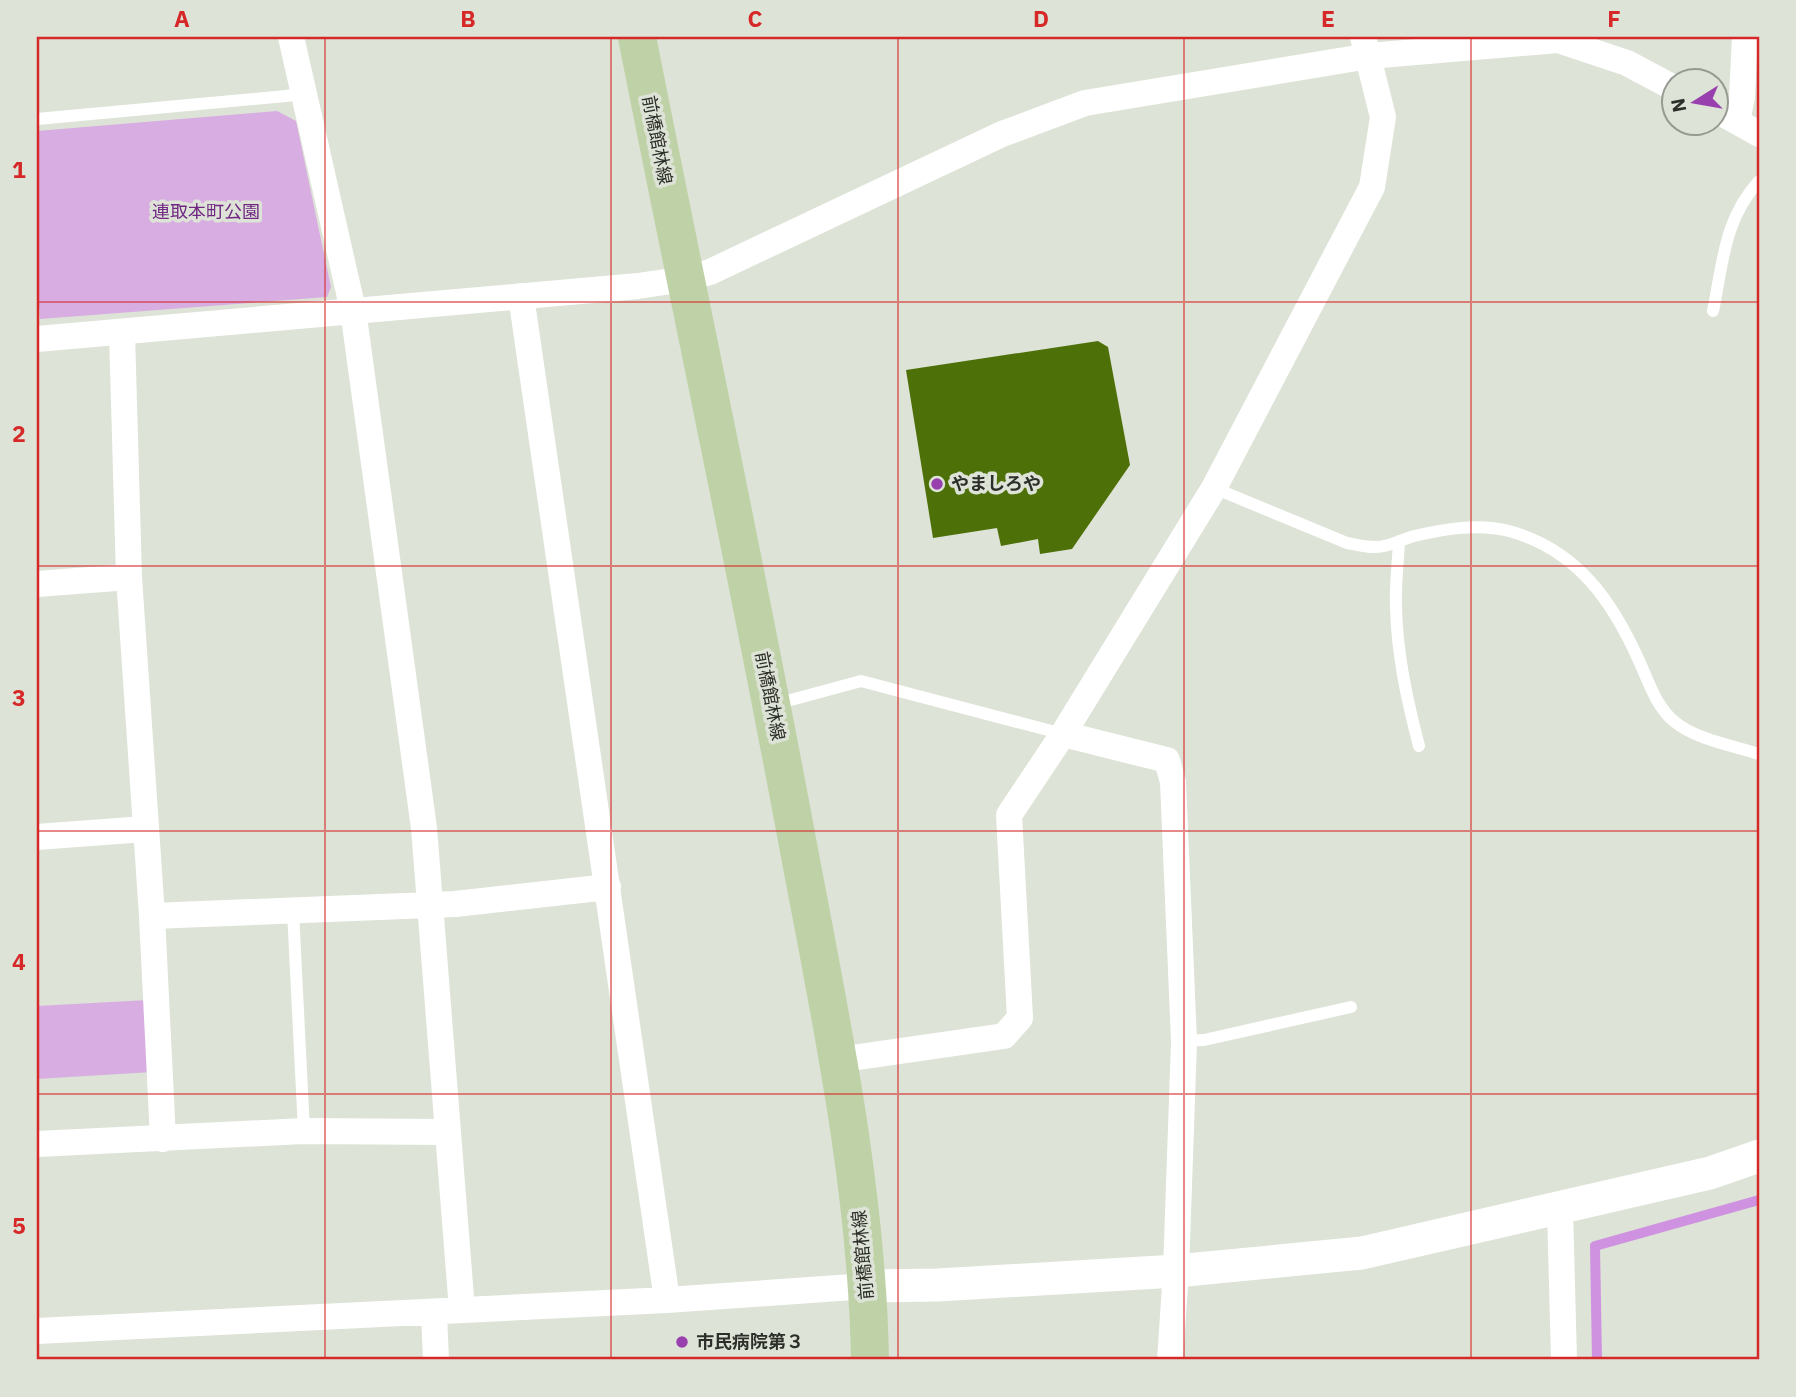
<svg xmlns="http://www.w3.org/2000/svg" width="1796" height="1397" font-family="'IBM Plex Sans','Noto Sans JP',sans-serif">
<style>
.green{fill:#d7ade2}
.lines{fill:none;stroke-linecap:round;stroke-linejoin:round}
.stream{stroke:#cf92e0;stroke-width:10}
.building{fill:#4e7009}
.service{stroke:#fff;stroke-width:12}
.minor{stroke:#fff;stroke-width:26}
.tertiary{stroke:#fff;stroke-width:33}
.primary{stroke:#bfd2a7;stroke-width:38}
.grid{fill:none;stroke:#d62828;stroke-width:2;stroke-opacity:0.55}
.poi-dot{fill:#9841ae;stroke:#dde3d6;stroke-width:2.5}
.labels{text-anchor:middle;stroke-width:7;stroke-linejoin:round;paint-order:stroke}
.street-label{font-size:18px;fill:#2c2e29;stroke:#dde3d6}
.park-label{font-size:18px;fill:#702682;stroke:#dde3d6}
.poi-label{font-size:18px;font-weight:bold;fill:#2c2e29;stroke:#dde3d6;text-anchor:start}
.neatline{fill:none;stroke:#d62828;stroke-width:2.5}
.grid-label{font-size:23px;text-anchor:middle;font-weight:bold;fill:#d62828}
</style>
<rect width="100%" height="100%" fill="#dde3d6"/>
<!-- green -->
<path class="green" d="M277 111 296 121 331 287 327 297 40 319 37 279V131Z
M148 1000 152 1072 37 1079V1006Z"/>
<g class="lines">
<!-- stream -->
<path class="stream" d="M1597 1360 1595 1246 1759 1200"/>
</g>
<!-- building -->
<path class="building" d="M1098 341 1108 347 1130 465 1072 549 1040 554 1038 539 1001 546 997 528 933 538 906 370Z"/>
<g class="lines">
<!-- service -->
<path class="service" d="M37 119 286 96 304 93
M1713 311C1723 263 1724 219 1759 181
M1214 488 1347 543C1358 545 1372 549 1384 546 1394 544 1404 539 1414 536 1444 529 1479 523 1509 531 1578 550 1613 602 1640 663 1649 683 1657 708 1675 722 1695 739 1734 746 1759 754
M1399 541C1398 563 1395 585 1396 607 1397 654 1407 700 1419 746
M776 704 861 681 1063 734
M293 911 304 1131
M1184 1041 1204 1040 1351 1007"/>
<!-- minor -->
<path class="minor" d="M291 37 353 310 424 828 462 1310
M1716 110 1759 134
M1737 121 1742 97 1745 37
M521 296 667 1300
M122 333 129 577 152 916 163 1139
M37 339 638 286 685 279 710 272 1002 134 1085 103 1369 56 1558 40 1627 63 1674 88
M37 584 129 577
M1063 734 1167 760 1173 782 1184 1041 1176 1271 1170 1360
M37 837 145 829
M152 916 455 904 608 887
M838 1060 1004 1036 1020 1018 1009 815 1063 734 1214 488 1372 187 1383 117 1363 37
M37 1144 304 1131 446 1132
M1560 1209 1564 1360
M434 1313 436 1360
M37 1331 667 1300 867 1286"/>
<!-- tertiary -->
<path class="tertiary" d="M867 1286 938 1285 1176 1271 1362 1253 1710 1173 1759 1156"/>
<!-- primary -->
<path class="primary" d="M637 37C690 306 748 575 798 845 830 1015 867 1187 870 1360"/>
</g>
<!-- grid -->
<path class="grid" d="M325 37V1360M611 37V1360M898 37V1360M1184 37V1360M1471 37V1360M37 302H1759M37 566H1759M37 831H1759M37 1094H1759"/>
<!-- markers -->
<g class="poi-dot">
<circle cx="937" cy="484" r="7"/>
<circle cx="682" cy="1342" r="7"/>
</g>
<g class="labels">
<!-- street labels -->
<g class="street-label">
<text transform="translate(657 140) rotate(79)" y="6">前橋館林線</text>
<text transform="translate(770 696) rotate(79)" y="6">前橋館林線</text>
<text transform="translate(863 1255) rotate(-95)" y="6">前橋館林線</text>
</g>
<!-- park labels -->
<g class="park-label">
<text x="206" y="218">連取本町公園</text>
</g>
<!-- poi labels -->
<g class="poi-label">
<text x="951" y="490">やましろや</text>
<text x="696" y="1348">市民病院第３</text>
</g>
</g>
<!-- border -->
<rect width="1796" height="1397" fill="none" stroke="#dde3d6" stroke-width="77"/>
<!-- north arrow -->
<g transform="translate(1695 102) rotate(259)"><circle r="33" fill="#dde3d6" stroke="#969b91" stroke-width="2"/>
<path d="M0-5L12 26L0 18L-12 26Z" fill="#9841ae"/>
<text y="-10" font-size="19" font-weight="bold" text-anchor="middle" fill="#2c2e29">N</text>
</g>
<rect x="38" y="38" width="1720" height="1320" class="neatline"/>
<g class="grid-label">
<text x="182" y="27">A</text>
<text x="468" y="27">B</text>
<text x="755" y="27">C</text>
<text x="1041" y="27">D</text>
<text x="1328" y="27">E</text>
<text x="1614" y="27">F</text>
<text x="19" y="178">1</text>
<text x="19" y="442">2</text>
<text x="19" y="706">3</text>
<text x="19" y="970">4</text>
<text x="19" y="1234">5</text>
</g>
</svg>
